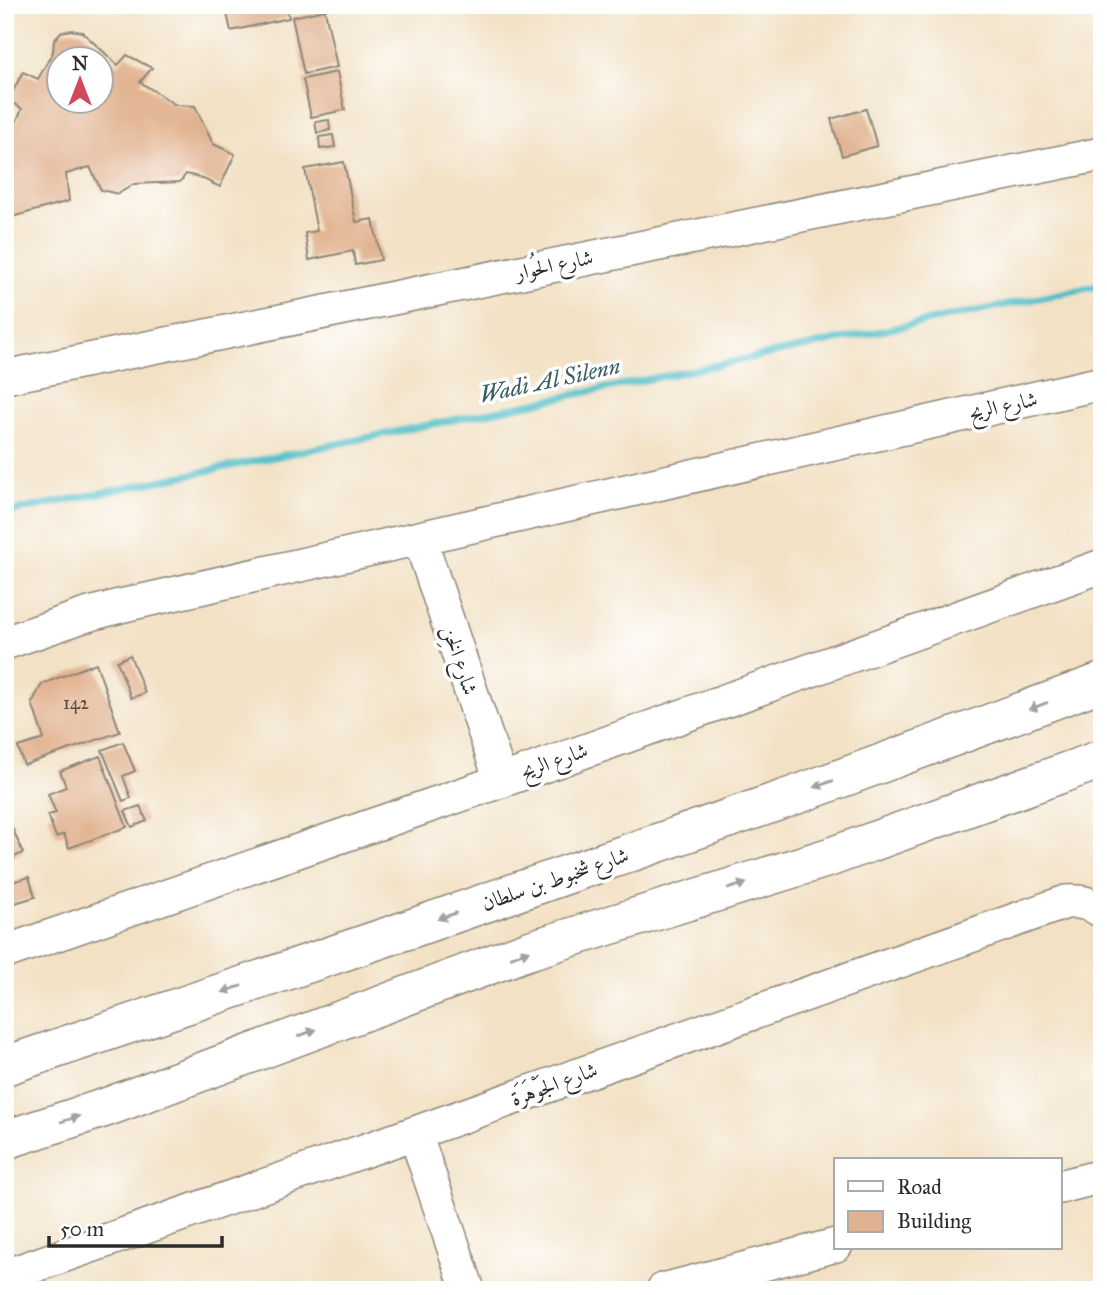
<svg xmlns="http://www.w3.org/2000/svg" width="1107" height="1295" font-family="'IM FELL Great Primer',Amiri,serif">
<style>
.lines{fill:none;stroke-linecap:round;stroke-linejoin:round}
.stream{stroke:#50bec6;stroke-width:7}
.building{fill:#e1b28f;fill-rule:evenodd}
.minor-casing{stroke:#8e8678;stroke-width:36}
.major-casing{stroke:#8e8678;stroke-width:41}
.minor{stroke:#fff;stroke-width:33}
.major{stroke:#fff;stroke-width:38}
.oneway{fill:#a0a0a0}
.labels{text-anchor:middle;stroke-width:7;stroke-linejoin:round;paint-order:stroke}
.number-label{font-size:18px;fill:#584d44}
.street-label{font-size:21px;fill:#2b2b2b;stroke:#fff}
.water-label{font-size:23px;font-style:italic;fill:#385e61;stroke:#fff}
</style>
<rect width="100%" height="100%" fill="#fff"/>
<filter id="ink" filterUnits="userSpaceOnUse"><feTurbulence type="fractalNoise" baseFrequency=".0143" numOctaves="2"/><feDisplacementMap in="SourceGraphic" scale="14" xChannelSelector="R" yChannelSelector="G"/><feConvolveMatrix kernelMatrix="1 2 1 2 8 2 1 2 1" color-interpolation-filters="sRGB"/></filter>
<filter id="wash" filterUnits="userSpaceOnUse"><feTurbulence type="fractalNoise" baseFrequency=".00686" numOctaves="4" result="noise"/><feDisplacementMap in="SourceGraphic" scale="28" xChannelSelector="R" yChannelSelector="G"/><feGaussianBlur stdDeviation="1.57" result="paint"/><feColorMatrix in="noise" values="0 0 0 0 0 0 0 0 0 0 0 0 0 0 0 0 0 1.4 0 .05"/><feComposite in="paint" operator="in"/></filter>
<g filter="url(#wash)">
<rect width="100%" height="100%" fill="#f2e1c5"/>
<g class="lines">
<!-- stream -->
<path class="stream" d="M5 513 1102 285"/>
</g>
<g id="blocks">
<!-- building -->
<path class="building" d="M225 5H286L289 18 231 31Z
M325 10 337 67 304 74 292 17Z
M71 30 82 32 118 65 127 55 152 68 140 82 176 105 195 106 213 144 235 154 220 187 199 177 186 174 180 182 134 184 118 194 101 190 90 167 66 174 69 201 5 219V139H9L22 109 8 100 23 72 38 79 53 52 54 40 61 32ZM60 60H102V102H60Z
M337 72 345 110 311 117 303 79Z
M866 109 877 146 842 156 831 119Z
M329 120 330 130 317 133 315 122Z
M333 135 335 147 320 149 319 137Z
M344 162 356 222 373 219 381 260 355 265 353 251 309 260 305 233 317 231 305 169Z
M130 655 145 693 131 698 117 661Z
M96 663 120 732 24 765 18 747 44 739 32 703 42 684Z
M123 742 135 771 123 776 131 798 123 801 102 750Z
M100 756 127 827 69 848 64 834 56 837 48 815 56 813 48 794 66 787 60 771Z
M140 806 147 821 132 827 125 811Z
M5 811 23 853 5 861Z
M29 877 35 897 5 906V884Z"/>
</g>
</g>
<g filter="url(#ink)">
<use href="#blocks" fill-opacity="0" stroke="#8e8678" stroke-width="2"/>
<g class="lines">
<defs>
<path id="minor" d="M5 377 1102 154
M420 539 501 781
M5 643 83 616 120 606 1102 383
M5 952 501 781 1102 566
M415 1133 468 1290
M1060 1187 1102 1176
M5 1276 415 1133 1066 902C1080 901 1090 903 1102 911
M663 1290 836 1245"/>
<path id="major" d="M5 1066 404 931 793 796 1102 682
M5 1140 107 1107 527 951 830 857 1102 759"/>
</defs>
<!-- minor casing -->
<use href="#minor" class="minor-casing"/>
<!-- major casing -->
<use href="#major" class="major-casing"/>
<!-- minor -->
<use href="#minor" class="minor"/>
<!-- major -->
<use href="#major" class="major"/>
</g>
<!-- one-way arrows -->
<defs><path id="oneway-solid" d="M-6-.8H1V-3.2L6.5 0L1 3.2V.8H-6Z" transform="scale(1.75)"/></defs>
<g class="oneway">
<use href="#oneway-solid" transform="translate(1038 706) rotate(160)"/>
<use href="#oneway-solid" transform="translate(824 784) rotate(160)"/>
<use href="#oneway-solid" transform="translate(737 886) rotate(-17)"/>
<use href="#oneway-solid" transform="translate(447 916) rotate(161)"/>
<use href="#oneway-solid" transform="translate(520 954) rotate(-20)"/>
<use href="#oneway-solid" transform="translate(232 989) rotate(161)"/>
<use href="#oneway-solid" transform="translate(307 1033) rotate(-20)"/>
<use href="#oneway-solid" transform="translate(70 1119) rotate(-18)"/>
</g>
</g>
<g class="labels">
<!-- number labels -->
<g class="number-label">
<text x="76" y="709">142</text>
</g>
<!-- street labels -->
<g class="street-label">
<text transform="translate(554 265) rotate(-12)" y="7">شارع الحُوار</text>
<text transform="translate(1003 406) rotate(-13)" y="7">شارع الريح</text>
<text transform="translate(460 660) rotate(72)" y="7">شارع الخِن</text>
<text transform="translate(554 761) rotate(-20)" y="7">شارع الريح</text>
<text transform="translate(555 879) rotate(-19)" y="7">شارع شخبوط بن سلطان</text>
<text transform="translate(554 1084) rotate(-20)" y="7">شارع الجَوْهَرَة</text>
</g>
<!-- water labels -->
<g class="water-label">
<text transform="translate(550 380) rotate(-12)" y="8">Wadi Al Silenn</text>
</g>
</g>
<!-- margin -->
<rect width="1107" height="1295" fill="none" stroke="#fff" stroke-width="28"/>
<!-- legend -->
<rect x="834" y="1158" width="228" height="91" fill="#ffffff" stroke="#aaaaaa" stroke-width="2"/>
<rect x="848" y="1181" width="35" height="10" fill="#ffffff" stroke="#aaaaaa" stroke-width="2"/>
<text x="897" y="1194" font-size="21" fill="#2b2b2b">Road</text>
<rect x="848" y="1211" width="35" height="21" fill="#e1b28f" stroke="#aaaaaa" stroke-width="2"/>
<text x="897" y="1228" font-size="21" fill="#2b2b2b">Building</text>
<!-- north arrow -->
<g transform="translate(80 80)"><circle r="33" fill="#ffffff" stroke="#aaaaaa" stroke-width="2"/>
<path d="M0-5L12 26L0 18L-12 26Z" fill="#d1495b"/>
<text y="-10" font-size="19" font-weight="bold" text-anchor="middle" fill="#2b2b2b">N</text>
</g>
<!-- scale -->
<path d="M49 1236v10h173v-10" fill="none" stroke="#2b2b2b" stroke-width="3.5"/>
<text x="60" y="1236" font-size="21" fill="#2b2b2b" stroke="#ffffff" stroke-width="5" paint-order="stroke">50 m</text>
</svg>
